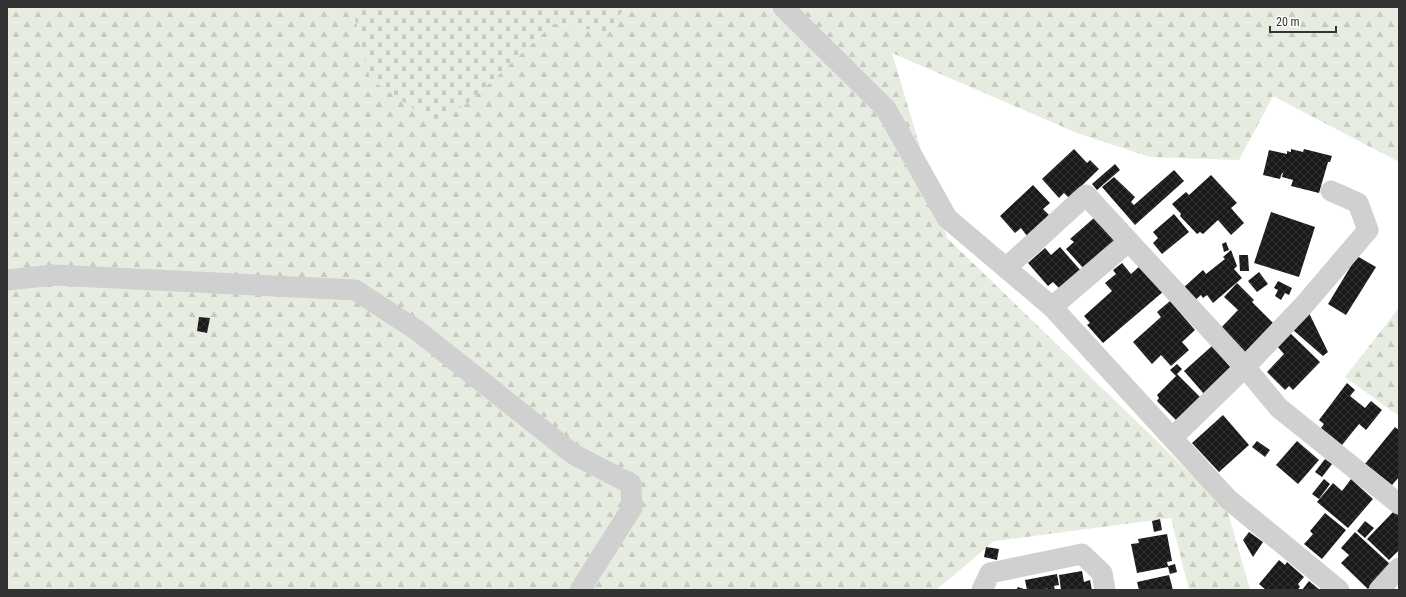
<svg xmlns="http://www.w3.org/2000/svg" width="1406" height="597" font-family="'Roboto Condensed',sans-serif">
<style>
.forest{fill:url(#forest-firs)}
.cemetery{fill:url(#cemetery-stones)}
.building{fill:url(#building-cross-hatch)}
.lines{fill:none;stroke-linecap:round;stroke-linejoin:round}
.minor{stroke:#d0d0d0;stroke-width:21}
</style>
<defs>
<pattern id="forest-firs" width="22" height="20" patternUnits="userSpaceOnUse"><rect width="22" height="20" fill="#e6ecdf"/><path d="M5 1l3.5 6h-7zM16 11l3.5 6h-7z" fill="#c6cbc0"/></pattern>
<pattern id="cemetery-stones" width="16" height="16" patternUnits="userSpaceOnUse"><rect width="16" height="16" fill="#e6ecdf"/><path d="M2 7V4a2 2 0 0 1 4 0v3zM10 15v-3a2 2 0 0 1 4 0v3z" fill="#c6cbc0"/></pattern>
<pattern id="building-cross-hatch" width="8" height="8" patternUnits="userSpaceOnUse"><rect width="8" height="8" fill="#1a1a1a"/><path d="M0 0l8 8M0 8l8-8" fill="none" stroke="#333"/></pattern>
</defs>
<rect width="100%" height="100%" fill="#fff"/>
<!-- forest -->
<path class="forest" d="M7 7H362L354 14 468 103 554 23 608 33 625 7H1399V162L1273 96 1239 160 1150 157 1077 133 892 53 947 238 1227 509 1250 590H1189L1171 518 994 541 936 590H7Z
M1399 308V416L1345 377Z"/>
<!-- cemetery -->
<path class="cemetery" d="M362 7H625L608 33 554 23 468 103 432 121 370 79 354 14Z"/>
<!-- building -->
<path class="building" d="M1074 149 1087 163 1090 160 1099 169 1069 198 1064 193 1059 198 1042 179Z
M1291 149 1303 152 1304 149 1332 156 1330 162H1328L1319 193 1291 186 1293 180 1282 177 1283 173H1282L1280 179 1263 175 1269 150 1287 154V151L1291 152Z
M1115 164 1120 170 1097 190 1092 184Z
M1174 170 1184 181 1135 225 1102 187 1114 177 1135 197 1131 202 1134 205Z
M1211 175 1237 203 1231 208 1244 223 1231 235 1218 220 1203 234 1200 232 1197 234 1180 216 1181 214 1172 204 1186 192 1189 195Z
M1033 185 1050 203 1043 209 1049 215 1027 236 1021 228 1015 233 1000 216Z
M1271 212 1315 227 1299 277 1254 263Z
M1174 214 1189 232 1162 254 1153 243 1158 238 1153 232Z
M1095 217 1116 240 1084 269 1066 249 1074 242 1070 239Z
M1226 242 1229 250 1224 252 1222 244Z
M1060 247 1081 271 1060 289 1053 282 1048 286 1028 263 1045 248 1051 255Z
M1231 250 1237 266 1234 269 1242 278 1213 303 1207 295 1203 298 1201 295 1194 301 1183 288 1203 270 1206 274 1225 259 1223 257Z
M1239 255H1248L1249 271H1240Z
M1357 256 1376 267 1346 315 1328 304Z
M1122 263 1131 274 1141 265 1164 291 1103 343 1087 325 1090 323 1084 316 1112 291 1105 283 1116 274 1113 270Z
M1259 272 1268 284 1257 292 1248 281Z
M1278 281 1292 288 1289 295 1285 293 1281 300 1275 296 1278 290 1274 288Z
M1237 283 1254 300 1252 302 1274 324 1245 353 1220 329 1238 310 1224 297Z
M1170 301 1195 330 1182 342 1189 350 1171 366 1161 355 1152 364 1133 342 1161 317 1157 312Z
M1309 313 1328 352 1323 356 1292 329Z
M199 317 210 318 207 333 197 331Z
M1290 333 1320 362 1293 390 1289 386 1285 390 1267 372 1284 354 1277 346Z
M1212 346 1232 369 1205 395 1184 371Z
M1177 364 1182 369 1177 374 1201 398 1176 420 1157 401 1159 398 1157 395 1176 376 1170 370Z
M1347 383 1355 390 1350 396 1365 408 1371 401 1382 410 1366 430 1359 424 1342 445 1321 428 1324 424 1319 420Z
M1223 415 1249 445 1219 472 1192 443Z
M1395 427 1399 430V477L1392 485 1365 464Z
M1257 441 1270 450 1265 457 1252 447Z
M1297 441 1319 460 1298 484 1276 465Z
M1325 459 1332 464 1322 477 1315 472Z
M1324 479 1330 484 1319 499 1312 494Z
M1351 479 1373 499 1348 528 1317 502 1333 483 1342 491Z
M1394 511 1399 516V550L1389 560 1367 539Z
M1325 513 1346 530 1322 559 1304 544 1313 534 1310 531Z
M1160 519 1162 530 1154 532 1152 521Z
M1365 521 1374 528 1365 538 1357 531Z
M1249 532 1263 542 1253 557 1243 540Z
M1355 532 1391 565 1368 589 1341 563 1349 555 1341 548Z
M1167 534 1172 561 1167 562 1168 566 1175 564 1177 572 1170 574 1168 567 1137 573 1131 544 1139 543 1138 539Z
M986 547 999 549 997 560 984 557Z
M1279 560 1285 565 1287 562 1304 577 1298 584 1300 587 1297 590H1266L1259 584Z
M1082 571 1084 582 1090 580 1092 590H1061L1059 575Z
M1057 574 1059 585 1054 586 1055 590H1048L1047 588 1046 590H1027L1025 580Z
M1169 575 1173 590H1139L1137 582Z
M1309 581 1320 590H1302Z
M1018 587 1027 590H1016Z"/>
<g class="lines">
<!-- minor -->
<path class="minor" d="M783 7 886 109 947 218 1052 307 1228 499 1339 590
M1006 268 1086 195 1245 367 1279 408 1399 504
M7 280 54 275 355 290 418 331 573 454 631 484 632 508 580 590
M1052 307 1128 242
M1172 438 1245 367 1304 305 1368 230 1358 203 1331 191
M982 590 990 573 1082 554 1102 573 1105 590
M1379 590 1399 568"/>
</g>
<!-- border -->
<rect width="1406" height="597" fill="none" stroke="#333333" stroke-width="16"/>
<!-- scale -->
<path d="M1270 26v6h66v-6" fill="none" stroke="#333333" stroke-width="2"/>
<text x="1276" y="26" font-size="12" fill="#333333" stroke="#ffffff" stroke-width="3" paint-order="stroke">20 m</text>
</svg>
